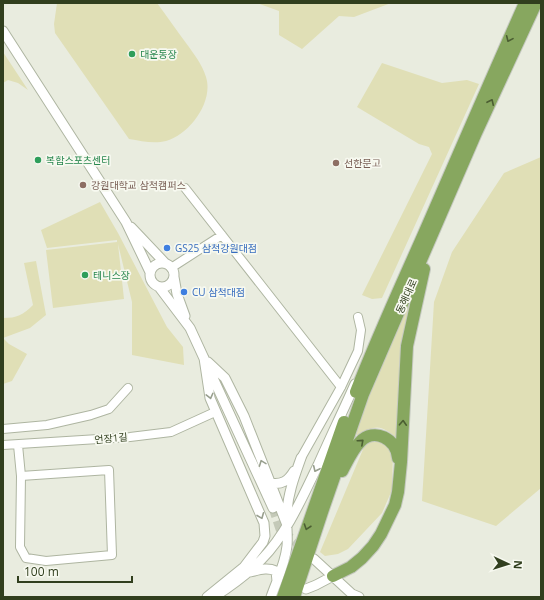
<svg xmlns="http://www.w3.org/2000/svg" width="544" height="600" font-family="'Open Sans','Noto Sans KR',sans-serif">
<style>
.green{fill:#e0dfb6}
.lines{fill:none;stroke-linecap:round;stroke-linejoin:round}
.tertiary-tunnel{stroke:#c4c9b8;stroke-width:9;stroke-dasharray:9 4.5;stroke-linecap:butt}
.minor-casing{stroke:#aeb5a1;stroke-width:10}
.tertiary-casing{stroke:#aeb5a1;stroke-width:11}
.primary-casing{stroke:#c5c9c0;stroke-width:14}
.minor{stroke:#fff;stroke-width:8}
.tertiary{stroke:#fff;stroke-width:9}
.primary{stroke:#87a75f;stroke-width:12}
.oneway{stroke:#4b5e32}
.oneway2{stroke:#989f8e}
.leisure-dot{fill:#2e9e5b;stroke:#f7f9f0;stroke-width:1.5}
.education-dot{fill:#8d6e63;stroke:#f7f9f0;stroke-width:1.5}
.shop-dot{fill:#3f7fe0;stroke:#f7f9f0;stroke-width:1.5}
.labels{text-anchor:middle;stroke-width:3.5;stroke-linejoin:round;paint-order:stroke}
.leisure-label{font-size:10px;fill:#27864d;stroke:#f7f9f0;text-anchor:start}
.education-label{font-size:10px;fill:#785e54;stroke:#f7f9f0;text-anchor:start}
.shop-label{font-size:10px;fill:#366cbe;stroke:#f7f9f0;text-anchor:start}
.street-label{font-size:10px;fill:#313f1e;stroke:#f7f9f0}
</style>
<rect width="100%" height="100%" fill="#e9ecdf"/>
<!-- green -->
<path class="green" d="M57 3H157C167 16 176 30 186 43 194 54 202 64 206 77 214 102 189 135 166 141 154 144 141 141 129 139L55 33 54 24Z
M257 3H391L354 17 339 16 302 49 279 35V11Z
M3 52 28 90 18 83 8 80 3 83Z
M382 63 442 83 467 80 479 84 382 298 372 299 362 295 432 154 429 147 419 144 357 107Z
M541 157V488L496 526 422 501 434 302 452 252 504 173Z
M100 202 118 233 167 327 183 347 184 365 132 355V302L118 244 124 299 53 308 46 250 117 242V240L47 248 41 230Z
M36 261 46 315 30 328 3 338 9 344 27 354 12 381 3 384V318C17 318 23 315 33 305L24 263Z
M412 293 414 295 398 439C381 425 376 423 358 437L353 429Z
M378 438 393 450 392 490 382 513 348 549 338 554 325 556 320 552 364 447 369 440Z"/>
<g class="lines">
<!-- tertiary-tunnel -->
<path class="tertiary-tunnel" d="M273 508 280 529 305 550"/>
<defs>
<path id="minor" d="M185 188 341 387
M171 268 222 235
M3 429 47 425 91 415 109 409 128 388
M3 445 130 437 171 432 215 412
M18 445 21 476 20 547 26 558 46 561 112 555 109 470 21 476
M301 458 341 387 358 351 361 330 358 317"/>
<path id="tertiary" d="M3 31 126 222 150 272
M131 227 166 264
M150 275a12 12 0 1 1 24 0a12 12 0 1 1-24 0Z
M174 277 177 294 185 316
M159 287 190 328 273 508
M204 358 210 398 264 523 265 536 263 542 244 567 207 597
M208 362 225 378 244 416 287 525
M270 483C282 485 288 481 294 471
M314 559 352 594 359 597
M250 572C259 570 267 567 276 571L277 581
M306 589 316 585 333 576
M214 597C231 586 247 575 262 559 287 533 302 498 318 465 330 438 343 411 355 384
M271 597C277 580 285 564 287 546 288 535 286 523 287 512 288 493 295 475 301 458"/>
<path id="primary" d="M356 392C376 340 400 288 423 236 457 158 490 81 525 3
M342 471C347 462 352 450 360 442 374 427 397 439 398 458
M333 576 351 567 362 558 373 546 381 534 395 505 398 492 401 462 407 346 424 269
M283 597 344 422
M294 597 322 512 363 394 475 135 536 3"/>
</defs>
<!-- minor casing -->
<use href="#minor" class="minor-casing"/>
<!-- tertiary casing -->
<use href="#tertiary" class="tertiary-casing"/>
<!-- primary casing -->
<use href="#primary" class="primary-casing"/>
<!-- minor -->
<use href="#minor" class="minor"/>
<!-- tertiary -->
<use href="#tertiary" class="tertiary"/>
<!-- primary -->
<use href="#primary" class="primary"/>
</g>
<!-- one-way arrows -->
<defs><path id="oneway-chevron" d="M-2-3.5L2.5 0L-2 3.5" fill="none" stroke-width="1.6" stroke-linecap="round" stroke-linejoin="round"/></defs>
<g class="oneway">
<use href="#oneway-chevron" transform="translate(509 39) rotate(114)"/>
<use href="#oneway-chevron" transform="translate(491 102) rotate(-65)"/>
<use href="#oneway-chevron" transform="translate(403 423) rotate(-87)"/>
<use href="#oneway-chevron" transform="translate(361 442) rotate(-42)"/>
<use href="#oneway-chevron" transform="translate(307 527) rotate(109)"/>
</g>
<g class="oneway2">
<use href="#oneway-chevron" transform="translate(210 396) rotate(76)"/>
<use href="#oneway-chevron" transform="translate(262 463) rotate(-111)"/>
<use href="#oneway-chevron" transform="translate(316 469) rotate(115)"/>
<use href="#oneway-chevron" transform="translate(261 516) rotate(68)"/>
</g>
<!-- markers -->
<g class="leisure-dot">
<circle cx="132" cy="54" r="4"/>
<circle cx="38" cy="160" r="4"/>
<circle cx="85" cy="275" r="4"/>
</g>
<g class="education-dot">
<circle cx="336" cy="163" r="4"/>
<circle cx="83" cy="185" r="4"/>
</g>
<g class="shop-dot">
<circle cx="167" cy="248" r="4"/>
<circle cx="184" cy="292" r="4"/>
</g>
<g class="labels">
<!-- leisure labels -->
<g class="leisure-label">
<text x="140" y="58">대운동장</text>
<text x="46" y="164">복합스포츠센터</text>
<text x="93" y="279">테니스장</text>
</g>
<!-- education labels -->
<g class="education-label">
<text x="344" y="167">선한문고</text>
<text x="91" y="189">강원대학교 삼척캠퍼스</text>
</g>
<!-- shop labels -->
<g class="shop-label">
<text x="175" y="252">GS25 삼척강원대점</text>
<text x="192" y="296">CU 삼척대점</text>
</g>
<!-- street labels -->
<g class="street-label">
<text transform="translate(406 296) rotate(-66)" y="4">동해대로</text>
<text transform="translate(111 438) rotate(-5)" y="4">언장1길</text>
</g>
</g>
<!-- border -->
<rect width="544" height="600" fill="none" stroke="#313f1e" stroke-width="8"/>
<!-- north arrow -->
<g transform="translate(508 564) rotate(94)" stroke="#f7f9f0" stroke-width="3" paint-order="stroke">
<path d="M0-3L7 15L0 10L-7 15Z" fill="#313f1e"/>
<text y="-6" font-size="11" font-weight="bold" text-anchor="middle" fill="#313f1e">N</text>
</g>
<!-- scale -->
<path d="M18 576v6h114v-6" fill="none" stroke="#313f1e" stroke-width="2"/>
<text x="24" y="576" font-size="12" fill="#313f1e" stroke="#f7f9f0" stroke-width="3" paint-order="stroke">100 m</text>
</svg>
